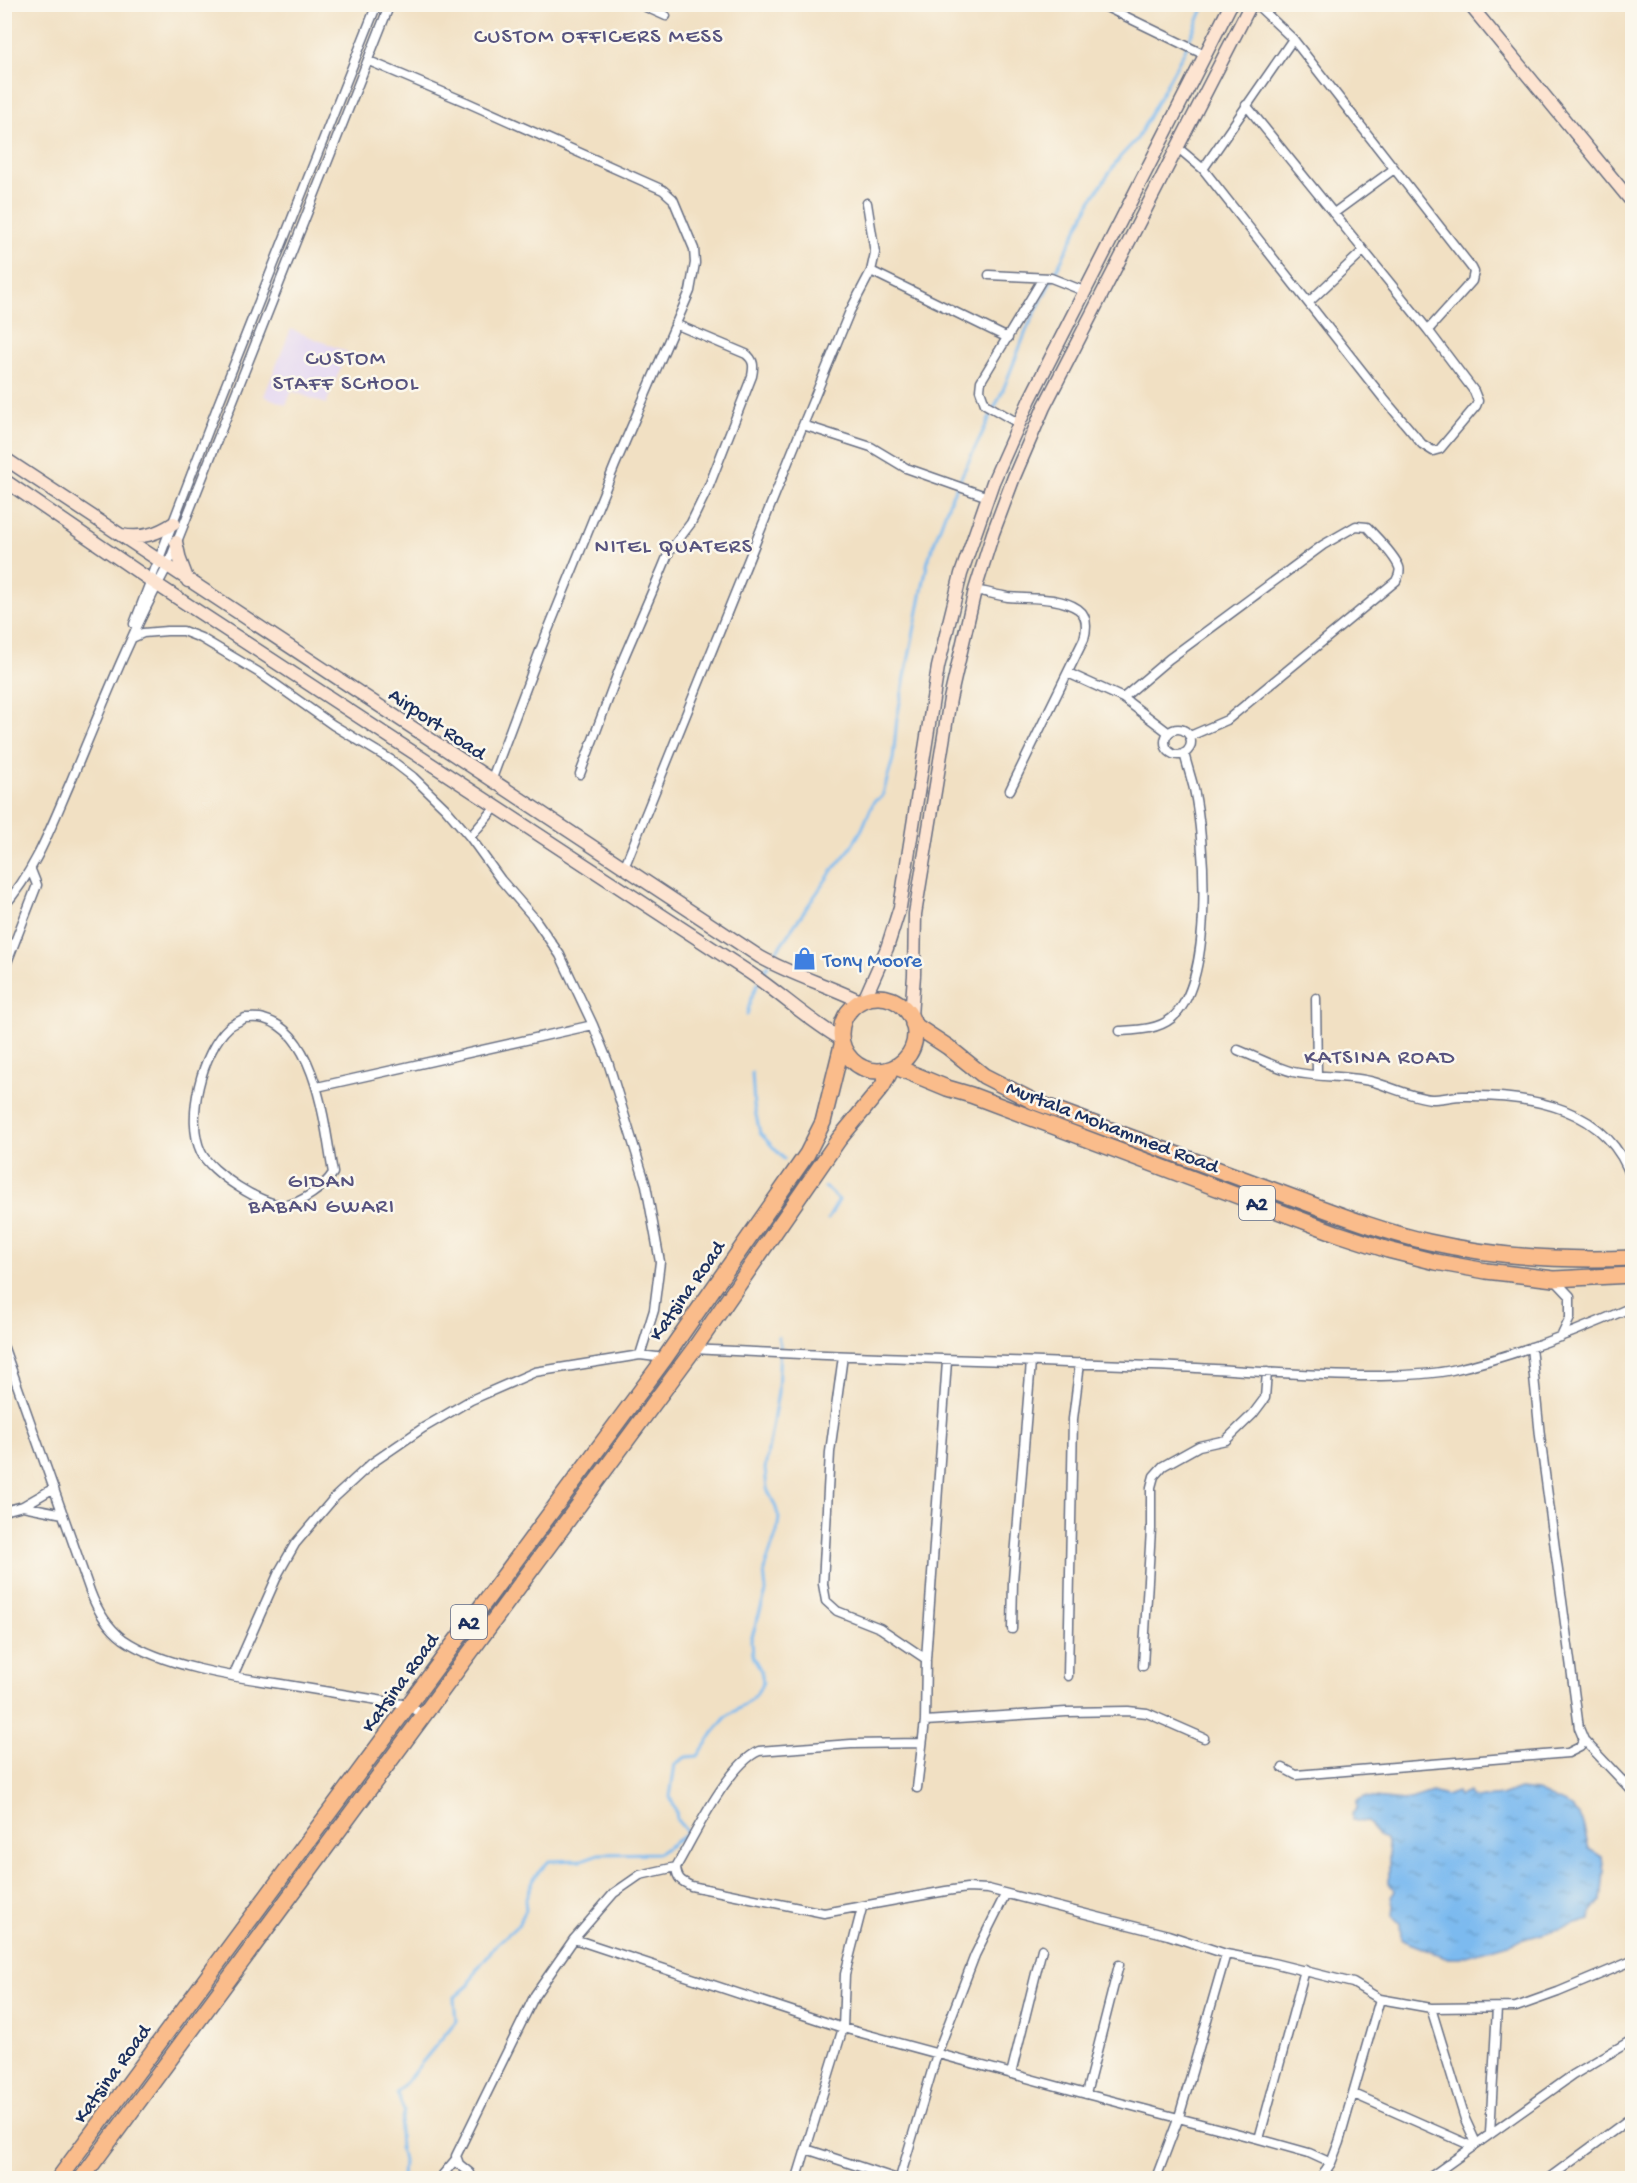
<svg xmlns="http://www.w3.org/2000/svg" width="1637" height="2183" font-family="'Gochi Hand',sans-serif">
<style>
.built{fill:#e2d4f3}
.water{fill:url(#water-ripples);stroke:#4b74a6;stroke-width:1.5}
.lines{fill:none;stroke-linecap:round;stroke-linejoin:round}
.stream{stroke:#7bbaef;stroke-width:3}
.street-casing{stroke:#666d81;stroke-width:11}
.secondary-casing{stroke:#666d81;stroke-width:15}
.highway-casing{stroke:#666d81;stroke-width:18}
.street{stroke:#fff;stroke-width:8}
.secondary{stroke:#fde4d1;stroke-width:12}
.highway{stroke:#fabc8b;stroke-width:15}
.labels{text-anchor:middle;stroke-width:5;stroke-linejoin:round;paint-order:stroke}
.shield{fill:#fbf7ec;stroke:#5e6b89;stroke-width:1.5}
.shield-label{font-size:20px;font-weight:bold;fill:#1b2f5e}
.street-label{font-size:21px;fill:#1b2f5e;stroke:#fbf7ec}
.shop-label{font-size:21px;fill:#366cbe;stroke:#fbf7ec;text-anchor:start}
.neighbourhood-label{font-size:22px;letter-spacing:1.5px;fill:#57537f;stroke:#fbf7ec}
</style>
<defs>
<pattern id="water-ripples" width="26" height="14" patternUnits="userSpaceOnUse" patternTransform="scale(1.5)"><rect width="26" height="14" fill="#7bbaef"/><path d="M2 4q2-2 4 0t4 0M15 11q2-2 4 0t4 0" fill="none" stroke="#6498c5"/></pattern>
</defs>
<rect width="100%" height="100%" fill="#fbf7ec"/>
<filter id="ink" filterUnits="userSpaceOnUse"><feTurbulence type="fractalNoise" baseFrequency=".0167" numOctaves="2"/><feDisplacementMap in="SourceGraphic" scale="12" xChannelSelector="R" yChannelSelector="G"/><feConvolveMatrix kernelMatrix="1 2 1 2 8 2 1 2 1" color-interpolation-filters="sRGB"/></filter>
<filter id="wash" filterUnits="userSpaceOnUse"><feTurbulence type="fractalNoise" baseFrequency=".008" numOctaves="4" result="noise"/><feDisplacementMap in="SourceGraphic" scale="24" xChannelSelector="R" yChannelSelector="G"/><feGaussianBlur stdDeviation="1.35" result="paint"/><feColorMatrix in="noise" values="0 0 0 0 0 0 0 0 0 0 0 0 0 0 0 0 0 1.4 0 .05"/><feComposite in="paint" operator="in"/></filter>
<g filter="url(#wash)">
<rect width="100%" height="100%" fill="#f1e0c3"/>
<!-- built -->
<path class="built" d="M291 329 347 352 326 404 292 391 286 405 264 396Z"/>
<!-- water -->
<path class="water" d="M1520 1789 1537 1791 1572 1807 1578 1814 1583 1824 1589 1849 1602 1857 1604 1872 1601 1901 1592 1911 1590 1920 1460 1958H1448L1404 1941 1401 1939 1400 1923 1392 1916 1393 1905 1391 1897 1395 1891 1389 1884V1855L1386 1839 1378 1836 1368 1822 1353 1819 1352 1814 1357 1808V1801L1364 1797 1404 1801 1432 1792 1446 1796 1457 1792 1459 1796 1469 1792 1471 1797 1475 1799 1501 1796Z"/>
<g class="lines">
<!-- stream -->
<path class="stream" d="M771 959 832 871 850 849 862 829 874 801 882 797 893 759 897 718 928 560 950 500 1003 390 1027 329 1092 199 1120 157 1137 139 1184 52 1205 4
M761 978 768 965
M747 1015 751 998 758 983
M752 1073 754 1106 760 1133 784 1159
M825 1187 839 1200 828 1219
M402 2178 403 2161 400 2148 399 2132 404 2111 397 2093 456 2021 454 1998 469 1985 477 1969 497 1944 518 1925 526 1910 525 1900 535 1876 549 1861 582 1860 599 1854 659 1853 688 1833 677 1820 676 1811 670 1797 675 1764 686 1757 698 1756 713 1733 727 1716 746 1704 756 1695 763 1682 761 1671 752 1655 751 1640 766 1592 764 1570 777 1532 779 1518 775 1505 767 1489 765 1469 778 1392 780 1345 778 1337"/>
</g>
</g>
<g filter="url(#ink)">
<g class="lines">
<defs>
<path id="street" d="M639 4 666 16
M1100 4 1205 55
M1256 4 1293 39 1472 268 1474 272 1472 281 1428 330
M369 61 466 102 663 190 673 199 694 249 695 263 690 291 615 465 546 635 491 781
M1177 147 1203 169 1384 399 1422 444 1433 451 1440 449 1476 406 1478 401 1474 391 1428 330 1246 105
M1203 169 1293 39
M1334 213 1394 169
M871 271 1008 338
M989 275 1051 278 1084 291
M1309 302 1363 251
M1018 423 985 404 980 390 981 381 1043 278
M803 425 871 447 906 468 988 497
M975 590C986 592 997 595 1008 597 1029 599 1059 596 1078 609 1088 616 1087 628 1084 639L1010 790
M134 624 218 405 377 4
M132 638 143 633 167 631H183L201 638 258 672 333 725 391 760 413 777 445 808 470 837 501 880 535 919 560 955 593 1025 608 1062 646 1185 660 1262 654 1310 640 1355
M1068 673 1123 698 1169 733
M1123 698 1169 659 1323 545 1356 526 1367 527C1376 537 1394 554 1399 567 1401 572 1398 577 1396 581L1227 720 1190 736
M1165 742a13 13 0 1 1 26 0a13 13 0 1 1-26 0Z
M580 774 624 657 662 569 669 552 691 523 709 486 752 376C754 366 754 360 746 354L675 324
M470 837 496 807
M624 868 803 425 850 311 871 271 875 253 867 203
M4 906C36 870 52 824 71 781 101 709 130 635 167 567L390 4
M4 970 37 885 31 870
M1316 998 1317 1075
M245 1018C251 1018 258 1017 264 1019 317 1033 325 1128 333 1173 325 1186 301 1204 285 1205 262 1206 210 1172 201 1152 185 1119 202 1051 229 1027 234 1023 240 1021 245 1018Z
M1120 1031C1137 1030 1157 1030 1172 1018 1215 981 1205 840 1194 789 1191 777 1187 765 1184 753
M1238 1050C1256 1057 1275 1067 1293 1072 1320 1078 1348 1075 1374 1082 1393 1088 1412 1097 1431 1099 1442 1099 1453 1096 1463 1096 1532 1095 1608 1107 1632 1180
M317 1087 593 1025
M1554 1279 1570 1296V1318L1561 1337
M1531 1347 1540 1436 1579 1728 1584 1740 1632 1791
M4 1348 90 1591C97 1610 106 1626 123 1639 162 1666 234 1677 281 1684 323 1691 365 1698 408 1705L424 1715
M694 1349C855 1358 1016 1360 1176 1367 1245 1370 1313 1377 1381 1376 1405 1375 1429 1375 1452 1370 1515 1356 1574 1333 1632 1307
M843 1356 830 1452 823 1584 826 1601 837 1611 880 1628 926 1659
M23 1506 63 1514
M4 1511 23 1506 54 1488
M1012 1629 1013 1581 1031 1362
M1143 1666 1151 1529V1487L1154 1476 1163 1466 1199 1446 1226 1440 1253 1414 1265 1398 1267 1372
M233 1676 279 1572 295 1544 334 1498 372 1463 423 1428 471 1400 535 1372 640 1355 665 1358
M1068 1676 1073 1419 1080 1363
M925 1721 1066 1712 1128 1711 1147 1713 1204 1738
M922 1743 851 1744 759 1751C728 1764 693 1838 676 1867 677 1879 681 1881 691 1886L824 1913 946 1891 967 1888 988 1889 1168 1935 1226 1954 1269 1962 1353 1983 1380 1999 1431 2008 1516 2007 1558 1992 1632 1961
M1283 1768 1296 1775 1568 1753 1580 1747 1584 1740
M917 1788 925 1721 926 1659 947 1361
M574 1939 843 2028 1086 2094 1259 2139 1309 2153 1331 2163
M1431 2008 1465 2119 1476 2143
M1011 2074 1042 1949
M1086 2094 1119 1965
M1354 2094 1472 2146
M1490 2133 1497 2008
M1259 2139 1305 1970
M806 2149 894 2178
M1324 2173 1335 2178
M440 2178 456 2159
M469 2178 470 2173 459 2164 456 2156 535 1995 574 1939 614 1893 640 1875 676 1867
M797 2178 843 2028 845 1974 862 1908
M900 2178 937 2054 975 1955 1005 1895
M1156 2178 1179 2117 1226 1954
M1321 2178 1331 2163 1339 2142 1380 1999
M1429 2178 1573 2075 1632 2040
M1549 2178 1632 2117"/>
<path id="secondary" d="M1469 4 1632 202
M4 458 760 957C792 975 827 985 860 1001
M4 480 150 580 750 973C781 994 808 1020 841 1039
M121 535C142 539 157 534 174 523
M176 542 180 560 188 581
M864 1000 887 948 900 907 938 667 961 574 993 482 1030 399 1231 4
M911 1016 914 975 915 914 950 699 975 590 993 533 1014 477 1044 407 1251 4"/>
<path id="highway" d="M841 1034a37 37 0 1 1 74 0a37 37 0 1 1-74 0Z
M913 1024 948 1047 984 1076 1035 1102C1113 1131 1191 1160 1270 1189 1322 1208 1375 1230 1429 1242 1496 1257 1564 1261 1632 1258
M896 1067 947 1088 971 1095 1336 1233 1388 1250 1436 1262 1486 1271 1554 1279 1632 1275
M59 2178 665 1358 807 1154 823 1122 842 1045
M82 2178 694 1349 839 1139 882 1087 891 1070"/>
</defs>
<!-- street casing -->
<use href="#street" class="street-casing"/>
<!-- secondary casing -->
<use href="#secondary" class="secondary-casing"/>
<!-- highway casing -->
<use href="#highway" class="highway-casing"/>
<!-- street -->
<use href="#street" class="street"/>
<!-- secondary -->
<use href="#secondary" class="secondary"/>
<!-- highway -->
<use href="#highway" class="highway"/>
</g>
</g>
<!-- icons -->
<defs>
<symbol id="shop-bare" viewBox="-9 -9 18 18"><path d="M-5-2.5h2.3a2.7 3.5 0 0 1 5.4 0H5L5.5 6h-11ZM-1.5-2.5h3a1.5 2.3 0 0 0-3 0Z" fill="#3f7fe0" stroke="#fbf7ec" stroke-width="2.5" paint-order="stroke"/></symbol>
</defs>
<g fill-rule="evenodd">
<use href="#shop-bare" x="788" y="942" width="33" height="33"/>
</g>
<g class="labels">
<!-- shield labels -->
<g class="shield">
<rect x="1239" y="1186" width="36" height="34" rx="4.5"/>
<rect x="451" y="1605" width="36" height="34" rx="4.5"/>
</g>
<g class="shield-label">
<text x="1257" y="1210">A2</text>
<text x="469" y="1629">A2</text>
</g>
<!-- street labels -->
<g class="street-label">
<text transform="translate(438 723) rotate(34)" y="7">Airport Road</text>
<text transform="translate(1113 1126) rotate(21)" y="7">Murtala Mohammed Road</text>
<text transform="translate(686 1290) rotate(-55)" y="7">Katsina Road</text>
<text transform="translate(399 1682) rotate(-54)" y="7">Katsina Road</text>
<text transform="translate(111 2073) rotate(-54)" y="7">Katsina Road</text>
</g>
<!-- shop labels -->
<g class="shop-label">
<text x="823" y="966">Tony Moore</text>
</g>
<!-- neighbourhood labels -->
<g class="neighbourhood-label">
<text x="599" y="42">CUSTOM OFFICERS MESS</text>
<text x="346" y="364">CUSTOM<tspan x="346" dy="25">STAFF SCHOOL</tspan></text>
<text x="674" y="552">NITEL QUATERS</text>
<text x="1380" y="1063">KATSINA ROAD</text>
<text x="322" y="1187">GIDAN<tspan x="322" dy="25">BABAN GWARI</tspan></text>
</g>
</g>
<!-- margin -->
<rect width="1637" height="2183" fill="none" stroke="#fbf7ec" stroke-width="24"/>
</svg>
